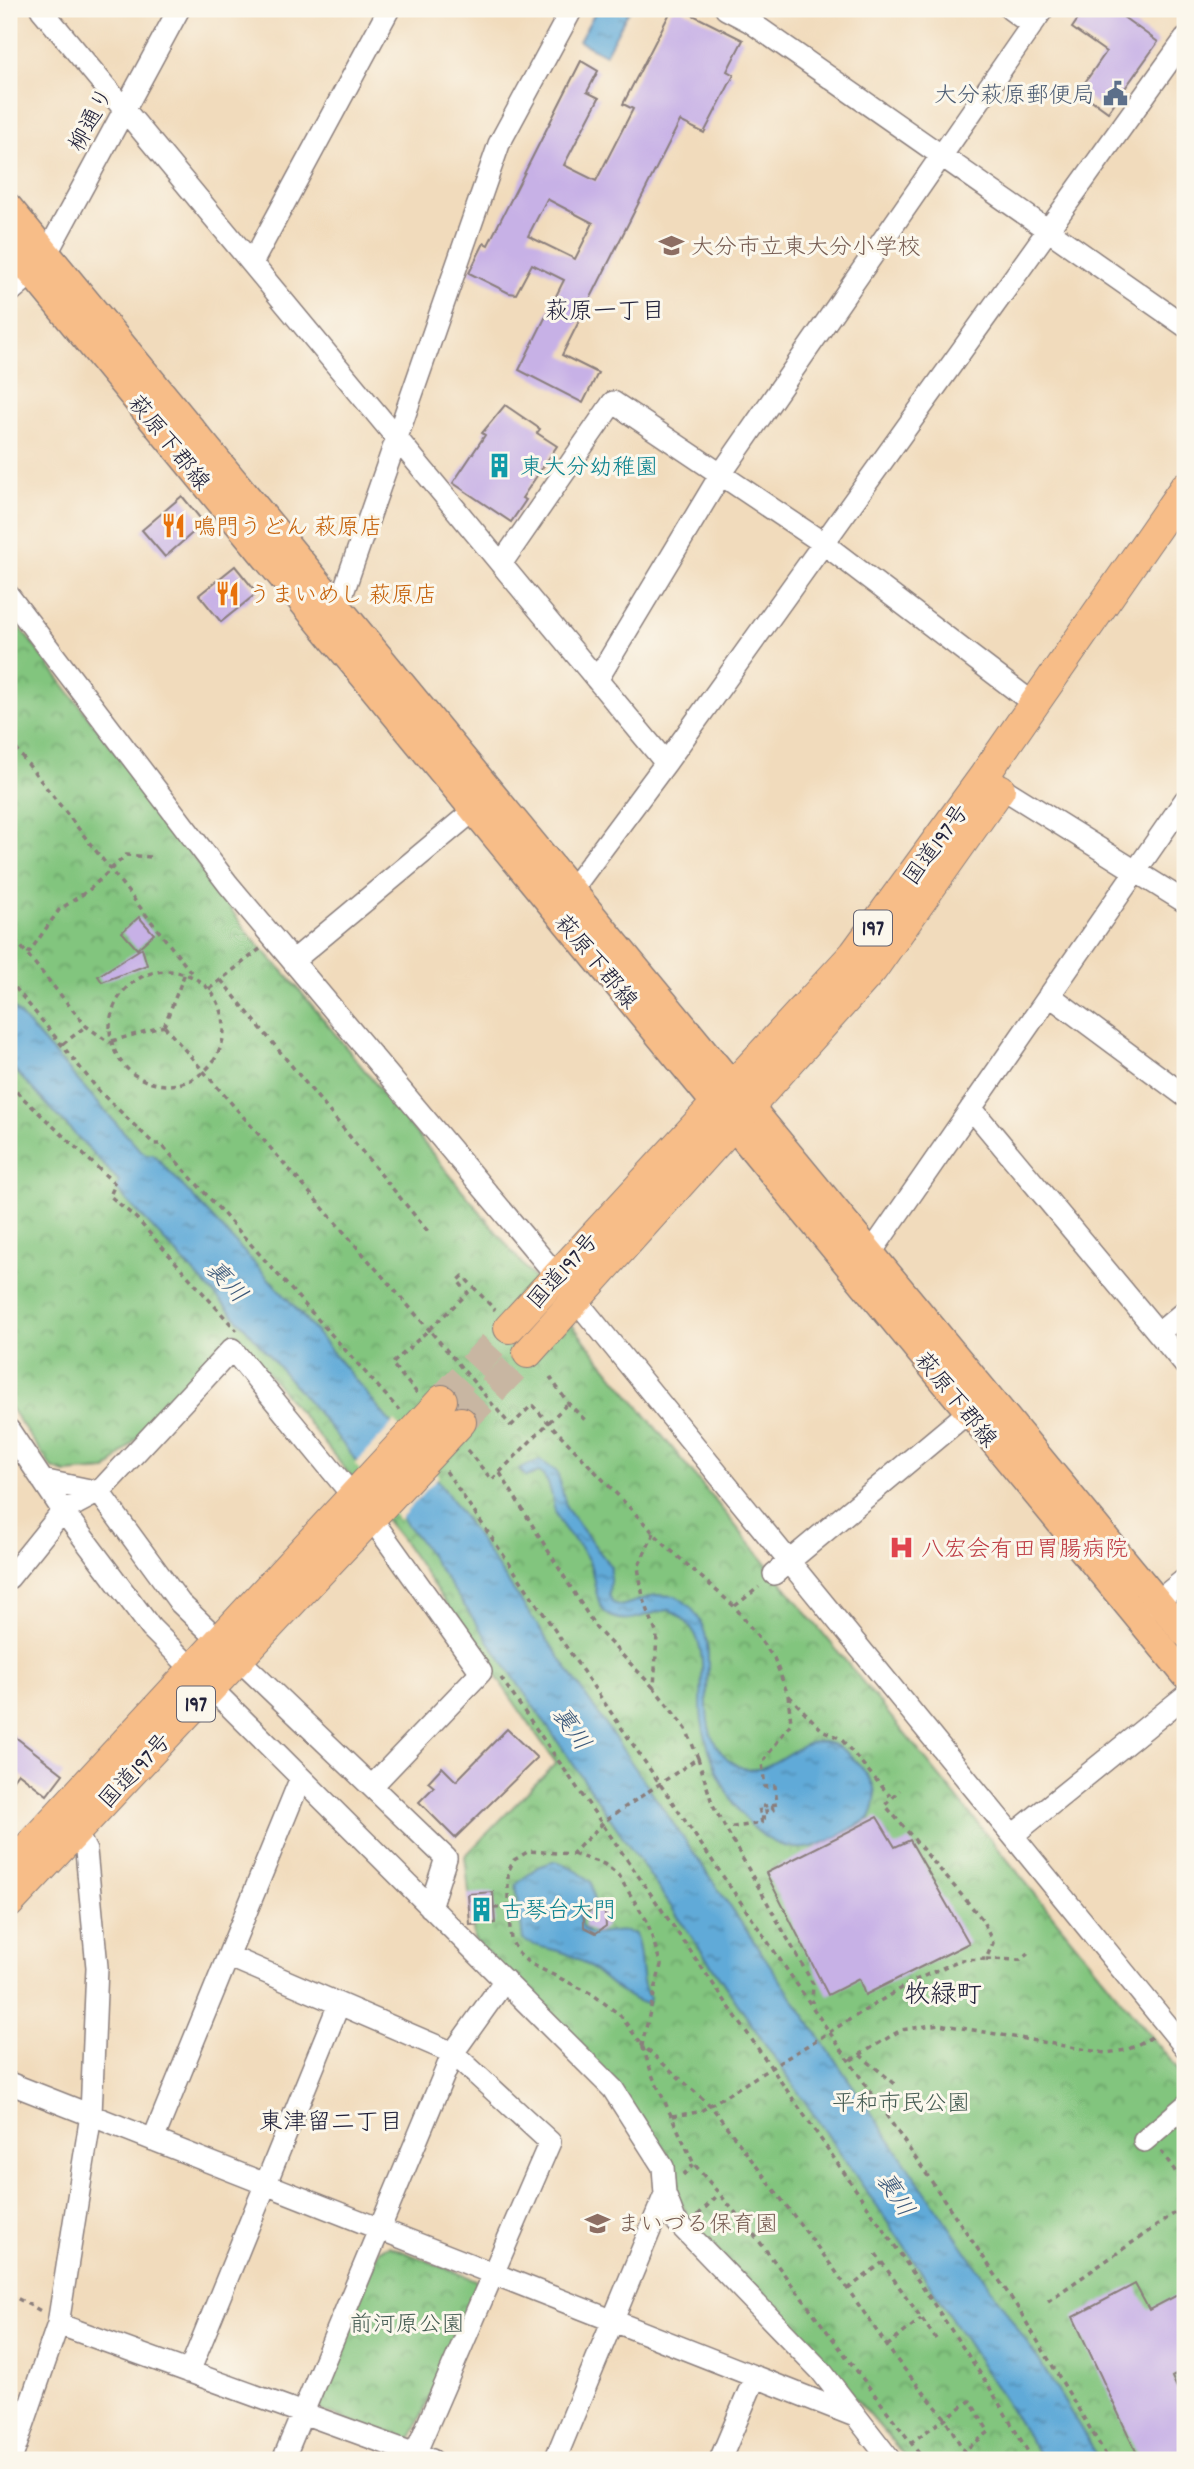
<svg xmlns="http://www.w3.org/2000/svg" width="1194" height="2469" font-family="Dekko,'Klee One',sans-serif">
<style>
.park{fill:url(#park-crowns);stroke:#52745c;stroke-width:2}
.water{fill:url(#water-ripples);stroke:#41668a;stroke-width:2}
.pier{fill:#f1dbbc}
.building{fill:#c7b1e6;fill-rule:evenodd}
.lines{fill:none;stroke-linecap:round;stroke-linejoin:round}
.highway-tunnel{stroke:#c8b6a2;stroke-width:30;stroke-dasharray:30 15;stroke-linecap:butt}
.minor-casing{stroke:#8a7e7c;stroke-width:24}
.major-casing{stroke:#8a7e7c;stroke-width:29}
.highway-casing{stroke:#8a7e7c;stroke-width:32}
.path{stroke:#8a7e7c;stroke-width:3.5;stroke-dasharray:5 5;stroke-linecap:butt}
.minor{stroke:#fff;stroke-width:21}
.major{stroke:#f7bd88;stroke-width:26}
.highway{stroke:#f7bd88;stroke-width:30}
.path-bridge{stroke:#8a7e7c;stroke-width:3.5;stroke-dasharray:5 5;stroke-linecap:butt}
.labels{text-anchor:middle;stroke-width:6;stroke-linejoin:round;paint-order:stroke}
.shield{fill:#fbf7ec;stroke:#636270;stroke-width:2}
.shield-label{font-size:21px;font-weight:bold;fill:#22223b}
.service-label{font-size:23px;fill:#4e5e75;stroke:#fbf7ec;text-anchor:end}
.street-label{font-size:23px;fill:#22223b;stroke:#fbf7ec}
.education-label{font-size:23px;fill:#785e54;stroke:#fbf7ec;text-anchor:start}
.culture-label{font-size:23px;fill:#0d838f;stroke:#fbf7ec;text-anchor:start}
.food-label{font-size:23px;fill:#c56008;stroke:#fbf7ec;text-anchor:start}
.health-label{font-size:23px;fill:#be3a42;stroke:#fbf7ec;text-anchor:start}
.park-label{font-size:23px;fill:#445b52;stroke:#fbf7ec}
.neighbourhood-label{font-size:24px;fill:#22223b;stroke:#fbf7ec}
.water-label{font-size:24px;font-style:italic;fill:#3b587a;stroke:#fbf7ec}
.quarter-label{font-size:26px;fill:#22223b;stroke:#fbf7ec}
</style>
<defs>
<pattern id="park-crowns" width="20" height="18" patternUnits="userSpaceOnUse" patternTransform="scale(1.75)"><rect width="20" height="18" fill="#82c57e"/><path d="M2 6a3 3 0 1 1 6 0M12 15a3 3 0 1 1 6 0" fill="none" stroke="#6aa068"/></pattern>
<pattern id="water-ripples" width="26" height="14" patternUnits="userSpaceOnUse" patternTransform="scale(1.75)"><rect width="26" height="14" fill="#60aad8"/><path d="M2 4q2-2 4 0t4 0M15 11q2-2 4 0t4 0" fill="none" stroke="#4f8ab0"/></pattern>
</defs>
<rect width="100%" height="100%" fill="#fbf7ec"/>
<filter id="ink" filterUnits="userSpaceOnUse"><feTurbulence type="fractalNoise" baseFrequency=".0143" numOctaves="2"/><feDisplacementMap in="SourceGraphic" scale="14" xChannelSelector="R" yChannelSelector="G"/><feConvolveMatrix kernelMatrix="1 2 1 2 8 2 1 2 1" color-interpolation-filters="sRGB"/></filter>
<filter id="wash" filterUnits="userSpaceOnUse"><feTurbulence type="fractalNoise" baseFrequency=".00686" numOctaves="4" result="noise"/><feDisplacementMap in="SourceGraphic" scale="28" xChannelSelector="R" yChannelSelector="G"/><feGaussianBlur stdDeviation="1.57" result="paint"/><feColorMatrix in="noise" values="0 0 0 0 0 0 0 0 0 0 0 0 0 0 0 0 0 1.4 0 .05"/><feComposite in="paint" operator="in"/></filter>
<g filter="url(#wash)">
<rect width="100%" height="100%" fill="#f1dbbc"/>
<!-- park -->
<path class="park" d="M9 613 161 812 250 936 292 981 1185 2078V2460H908L828 2366 691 2224 674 2186 667 2152 649 2128 474 1939 465 1856 556 1763 402 1540 235 1332 107 1470 65 1473 52 1468 9 1406Z
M389 2246 476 2280 480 2289 409 2442 322 2411 316 2401 379 2250Z"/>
<!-- water -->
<path class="water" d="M597 9H630L605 55 579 41Z
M9 1003 138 1148 147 1155 153 1154 295 1307 438 1480 970 2257 1038 2359 1100 2460H1043L917 2265 420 1541 323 1419 244 1326 117 1190 119 1181 9 1064Z
M540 1460 557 1472 567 1509 611 1567 609 1595 613 1603 621 1606 655 1595 676 1596C743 1636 674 1721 733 1763 780 1796 808 1688 870 1779 878 1791 876 1807 869 1819 851 1828 826 1846 806 1848 746 1853 710 1769 702 1721 698 1695 707 1666 698 1641 694 1628 682 1616 670 1610 650 1611 632 1625 612 1617 594 1609 596 1580 590 1564 583 1544 560 1531 555 1511 551 1497 552 1482 539 1472L526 1477 519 1469Z
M556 1861 573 1868 591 1882 594 1902 579 1914 581 1926 590 1934C607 1935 618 1928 635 1934 644 1954 637 1981 650 1998L648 2004C613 1996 598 1965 565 1953 551 1948 537 1948 523 1940L516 1884 540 1866Z"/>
<!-- pier -->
<path class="pier" d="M395 1421 439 1476 399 1520 355 1464Z"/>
<g id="blocks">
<!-- building -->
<path class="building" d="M672 9H681L743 40 727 71 734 75 704 133 680 121 562 355 598 373 583 403 519 370 564 280 532 264 516 294 509 293 469 273 484 243 488 245 581 61 598 71 587 92 599 98 564 165 596 181 633 109 623 104ZM547 199 593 223 575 259 528 236Z
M1085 9H1112L1158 42 1108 112 1079 91 1106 52 1072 28Z
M505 405 540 429 537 433 557 446 522 498 526 500 511 522 453 483 485 435 482 433Z
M182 496 204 523 165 557 142 530Z
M235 566 257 593 221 622 199 595Z
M139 917 154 934 137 949 122 932Z
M142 948 147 965 102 982 98 976Z
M507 1729 537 1758 455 1838 419 1802 434 1787 428 1782 442 1767 456 1781Z
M9 1732 63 1774 47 1795 18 1773 9 1785Z
M877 1817 895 1847 910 1840 969 1943 865 1995 859 1979 828 1995 766 1873Z
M493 1892 495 1923 470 1925 468 1894Z
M594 1907 605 1913 606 1926 596 1933 584 1927V1915Z
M1135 2284 1149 2310 1185 2291V2370L1172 2377 1185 2405V2460H1140L1073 2317Z"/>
</g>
</g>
<g filter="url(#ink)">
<use href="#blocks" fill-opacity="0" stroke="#8a7e7c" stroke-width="2"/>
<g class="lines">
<!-- highway-tunnel -->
<path class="highway-tunnel" d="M442 1400 509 1328
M461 1422 528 1353"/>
<defs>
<path id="minor" d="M41 9 666 763
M726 9 749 21 1185 326
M1010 9 1032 25
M252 263 389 9
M9 293 31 274 47 253 179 9
M501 564 613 402 823 543 1034 704
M9 596 228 884 556 1275
M329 615 338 607 499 144 572 9
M597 680 721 474 1043 9
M991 781 1185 902
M564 900 666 763 1185 39
M293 961 485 801
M1049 995 1185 1096
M971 1108 1185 1365
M870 1254 1185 800
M576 1300 1185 2047
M1159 1333 1185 1311
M9 1430 63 1511 151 1628 613 2089 663 2167 665 2194 675 2220 821 2371 890 2460
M42 1480 99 1492 180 1603 446 1858 430 1907
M371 1518 481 1672 372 1786
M774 1574 979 1403
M9 1578 63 1511 99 1492 232 1349 352 1495
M1147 1610 1185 1579
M1013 1835 1185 1696
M228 1956 453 2053 550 2142 415 2454
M9 2083 855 2416
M153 2140 300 1780
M1144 2141 1185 2106
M58 2324 432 2460
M189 2372 339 2004
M11 2460 58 2324 91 2115 97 1967 86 1851 76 1832
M283 2460 453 2053 505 1980
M555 2460 665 2194
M720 2460 755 2377"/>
<path id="major" d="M9 207 1185 1634
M9 246 1185 1675"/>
<path id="highway" d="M509 1328 854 954 984 776 1185 487
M528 1353 872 970 1000 789
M9 1868 442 1400
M9 1903 461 1422"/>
</defs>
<!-- minor casing -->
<use href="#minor" class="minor-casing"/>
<!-- major casing -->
<use href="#major" class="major-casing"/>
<!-- highway casing -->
<use href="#highway" class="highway-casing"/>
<!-- path -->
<path class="path" d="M9 740 194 976
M9 932 86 1026 110 1043
M28 954 59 910 89 890 126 855 150 857
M110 1028a57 57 0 1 1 114 0a57 57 0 1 1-114 0Z
M9 980 100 1092 154 1144H161L399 1410
M221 980 430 1234
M209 989 260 949
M164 1026 432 1333
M164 1026 185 973
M112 1041 164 1026
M63 1044 86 1026
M9 1085 115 1184 110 1196 136 1218 237 1331
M550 1377 568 1403 586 1421
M417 1393 392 1364 468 1293 458 1281 463 1276 495 1310
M511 1426 532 1405 666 1546 735 1607 774 1658 788 1695 791 1723 762 1763 765 1787 775 1786 777 1804 759 1807 762 1823 727 1828
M467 1450 492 1480 568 1403
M446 1471 1016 2305 1109 2460
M500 1473 596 1628 654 1688
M654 1533 638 1567 643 1597 657 1635 654 1688 686 1729 698 1758 606 1820 572 1854 529 1851 514 1860 508 1872V1907L511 1940 519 1954 529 1963 592 1994 620 2015 642 2045 653 2077 694 2164 756 2237 924 2460
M735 1606 759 1587
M501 1678 897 2249 988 2385 1033 2460
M789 1696 822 1730 841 1739 890 1796
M698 1758 713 1806 813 1984 812 2003
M761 1818H767L766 1811 773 1810 772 1805
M573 1854 604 1864 618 1875 647 1921 661 1965 642 2045 711 2106 834 2269 896 2359 945 2418 969 2460
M494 1908 508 1907
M986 1959 1020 1960 1030 1952
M860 2055 895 2084
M851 2060 901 2030 939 2024 1105 2053 1127 2050 1152 2037
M672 2116 699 2112 911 1982 960 1960 986 1959 993 1943 982 1919 885 1805 900 1790
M1161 2151 1185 2185
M683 2175 694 2164
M698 2215 719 2194
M876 2254 936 2339
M848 2289 882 2263
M9 2294 41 2311
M1048 2301 1185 2206
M887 2346 921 2319
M910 2443 970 2401 989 2432 952 2460"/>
<!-- minor -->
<use href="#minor" class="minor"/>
<!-- major -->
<use href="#major" class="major"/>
<!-- highway -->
<use href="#highway" class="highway"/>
<!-- path-bridge -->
<path class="path-bridge" d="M432 1333 511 1426"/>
</g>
</g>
<!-- icons -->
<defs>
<symbol id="civic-bare" viewBox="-9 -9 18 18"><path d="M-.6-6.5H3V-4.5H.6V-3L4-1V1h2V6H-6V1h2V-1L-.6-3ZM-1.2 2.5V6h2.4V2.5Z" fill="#5c6f8a" stroke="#fbf7ec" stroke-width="2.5" paint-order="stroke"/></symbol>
<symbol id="school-bare" viewBox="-9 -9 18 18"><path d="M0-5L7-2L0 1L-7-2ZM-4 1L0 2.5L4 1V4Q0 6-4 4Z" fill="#8d6e63" stroke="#fbf7ec" stroke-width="2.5" paint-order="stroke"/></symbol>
<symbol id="building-bare" viewBox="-9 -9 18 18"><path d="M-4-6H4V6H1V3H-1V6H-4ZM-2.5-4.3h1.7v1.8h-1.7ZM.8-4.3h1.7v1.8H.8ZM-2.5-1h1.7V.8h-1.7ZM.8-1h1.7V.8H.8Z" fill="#0f9aa8" stroke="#fbf7ec" stroke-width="2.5" paint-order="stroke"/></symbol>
<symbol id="restaurant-bare" viewBox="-9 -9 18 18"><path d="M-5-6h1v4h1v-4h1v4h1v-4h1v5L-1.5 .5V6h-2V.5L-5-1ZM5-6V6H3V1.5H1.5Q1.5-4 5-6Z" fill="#e8710a" stroke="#fbf7ec" stroke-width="2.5" paint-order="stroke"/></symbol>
<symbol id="hospital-bare" viewBox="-9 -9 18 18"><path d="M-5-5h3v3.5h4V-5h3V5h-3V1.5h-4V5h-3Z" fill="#e0444e" stroke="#fbf7ec" stroke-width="2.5" paint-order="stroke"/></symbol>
</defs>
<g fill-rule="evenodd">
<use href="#civic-bare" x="1098" y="76" width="35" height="35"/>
<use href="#school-bare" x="654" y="228" width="35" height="35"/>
<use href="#building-bare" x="482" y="448" width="35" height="35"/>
<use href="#restaurant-bare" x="156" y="508" width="35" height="35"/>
<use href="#restaurant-bare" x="210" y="576" width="35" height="35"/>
<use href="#hospital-bare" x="884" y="1530" width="35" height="35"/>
<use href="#building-bare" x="464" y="1892" width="35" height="35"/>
<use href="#school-bare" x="580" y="2206" width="35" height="35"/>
</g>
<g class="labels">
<!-- shield labels -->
<g class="shield">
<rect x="854" y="910.5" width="38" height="35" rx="5"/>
<rect x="177" y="1686.5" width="38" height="35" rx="5"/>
</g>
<g class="shield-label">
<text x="873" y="935">197</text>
<text x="196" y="1711">197</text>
</g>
<!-- service labels -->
<g class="service-label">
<text x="1095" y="102">大分萩原郵便局</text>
</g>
<!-- street labels -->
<g class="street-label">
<text transform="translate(90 119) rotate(-62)" y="8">柳通り</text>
<text transform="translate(170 442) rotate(51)" y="8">萩原下郡線</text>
<text transform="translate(935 844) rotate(-54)" y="8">国道197号</text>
<text transform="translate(597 961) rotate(50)" y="8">萩原下郡線</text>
<text transform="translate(562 1270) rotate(-48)" y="8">国道197号</text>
<text transform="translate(957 1399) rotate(51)" y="8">萩原下郡線</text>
<text transform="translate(134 1770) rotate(-47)" y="8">国道197号</text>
</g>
<!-- education labels -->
<g class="education-label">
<text x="691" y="254">大分市立東大分小学校</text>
<text x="617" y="2231">まいづる保育園</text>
</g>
<!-- culture labels -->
<g class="culture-label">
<text x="520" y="474">東大分幼稚園</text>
<text x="501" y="1917">古琴台大門</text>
</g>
<!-- food labels -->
<g class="food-label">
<text x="193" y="534">鳴門うどん 萩原店</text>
<text x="248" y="602">うまいめし 萩原店</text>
</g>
<!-- health labels -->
<g class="health-label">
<text x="921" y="1556">八宏会有田胃腸病院</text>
</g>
<!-- park labels -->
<g class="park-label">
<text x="901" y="2110">平和市民公園</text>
<text x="407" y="2331">前河原公園</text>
</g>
<!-- neighbourhood labels -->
<g class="neighbourhood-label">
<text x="605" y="318">萩原一丁目</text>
<text x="331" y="2129">東津留二丁目</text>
</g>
<!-- water labels -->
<g class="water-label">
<text transform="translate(227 1281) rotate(47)" y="8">裏川</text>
<text transform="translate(572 1728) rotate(55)" y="8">裏川</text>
<text transform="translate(896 2194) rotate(57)" y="8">裏川</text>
</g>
<!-- quarter labels -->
<g class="quarter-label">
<text x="943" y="2002">牧緑町</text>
</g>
</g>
<!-- margin -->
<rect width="1194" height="2469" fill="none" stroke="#fbf7ec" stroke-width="35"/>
</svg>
